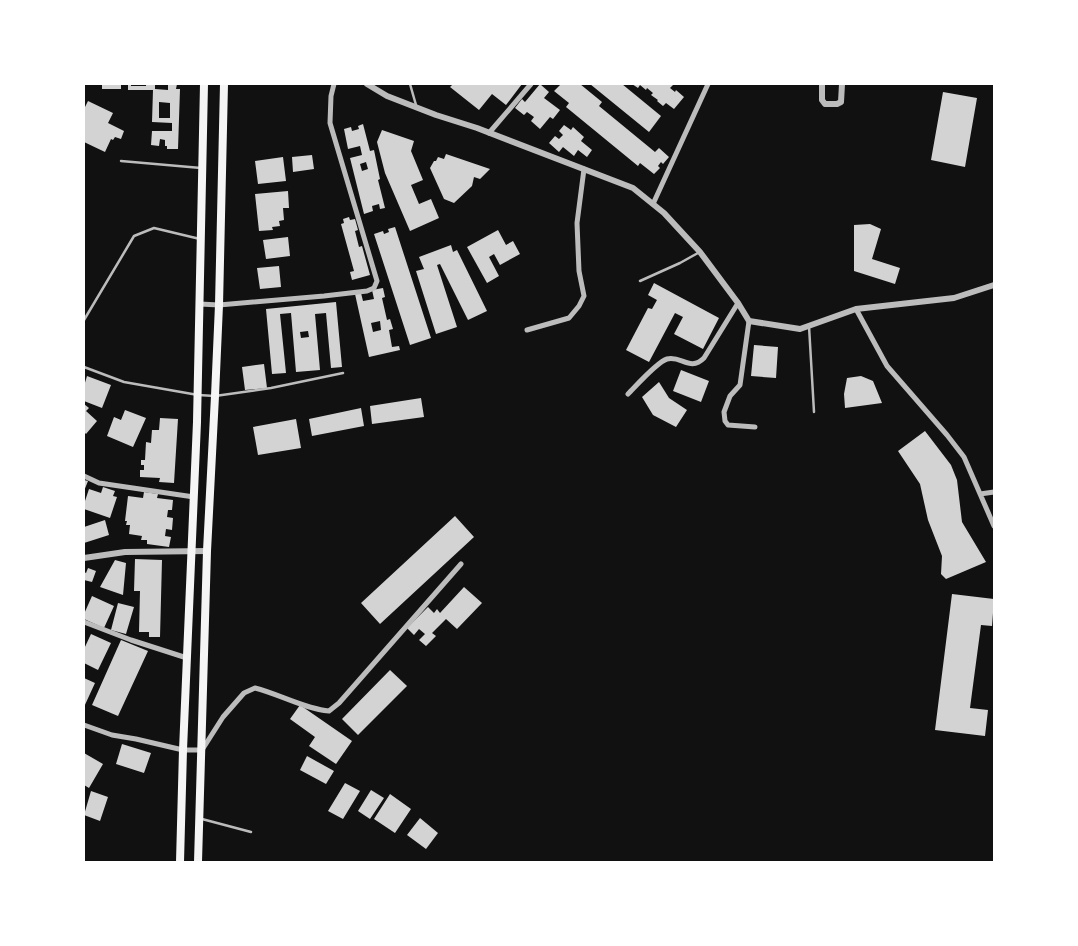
<svg xmlns="http://www.w3.org/2000/svg" width="1078" height="946" font-family="Roboto,sans-serif">
<style>
.building{fill:#d3d3d3;fill-rule:evenodd}
.lines{fill:none;stroke-linecap:round;stroke-linejoin:round}
.service{stroke:#bcbcbc;stroke-width:2.5}
.minor{stroke:#bcbcbc;stroke-width:5}
.tertiary{stroke:#bcbcbc;stroke-width:6}
.primary{stroke:#f5f5f5;stroke-width:8}
</style>
<rect width="100%" height="100%" fill="#111"/>
<!-- building -->
<path class="building" d="M102 84H121V89H102Z
M128 84H131V86H146V84H155V89L168 90V84H177L176 89H180L178 149H167V146H165V140L160 139 159 146 151 145 152 131H172V123L152 122 153 90H128ZM159 102 170 103V118H159Z
M453 84H485L487 85 488 84H522L506 105 492 94 479 110 450 87Z
M540 84 549 92 544 98 560 110 553 119 550 117 540 129 531 121 534 117 527 112 524 115 515 108 522 99 525 102Z
M561 84H580L602 102 599 106 655 152 659 148 669 157 663 164 661 162 658 166 660 168 654 174 640 163 638 166 566 107 569 103 554 91Z
M590 84H622L661 116 649 132Z
M632 84H674L670 88 675 92 676 90 684 97 674 109 666 103 663 106 657 101 658 100 651 95 653 93 647 88 646 90 640 85 638 88Z
M943 92 977 98 965 167 931 160Z
M88 101 113 113 108 123 124 131 121 139 115 137 113 140 111 139 105 152 84 142V109Z
M363 124 370 151 374 150 380 179 378 180 385 208 380 209 379 204 372 206 373 211 364 214 350 158 362 155 360 146 348 149 344 129 351 127 352 131 359 129 358 126ZM366 162 368 169 362 171 360 164Z
M564 125 571 130 573 127 584 137 581 141 592 150 587 157 578 150 574 156 563 147 559 152 549 143 555 136 559 139 563 135 559 131Z
M382 130 414 141 411 151 423 180 411 185 419 204 431 199 439 218 410 231 385 173 377 142Z
M446 154 490 169 480 179 474 177 472 186 454 203 444 199 430 168 434 161H436L438 157 444 159Z
M312 155 314 169 293 172 292 157Z
M283 157 286 181 258 184 255 161Z
M288 191 289 208H283L284 220 279 221 280 226 272 227 273 230 259 231 255 194Z
M349 217 350 220 355 219 358 230 355 231 359 247 362 246 370 275 352 280 350 272 354 271 341 224 344 223 343 219Z
M870 224 881 229 872 259 900 268 895 284 854 271V225Z
M395 227 431 338 410 345 374 234 383 231 384 234 389 232 388 229Z
M498 230 506 245 513 241 520 254 500 265 494 254 489 257 499 276 487 283 467 247Z
M288 237 290 256 266 259 263 240Z
M451 245 453 252 457 250 487 311 468 320 440 264 437 265 457 327 436 334 416 271 424 269 419 257Z
M279 266 281 287 260 289 257 268Z
M654 283 719 318 703 349 674 334 683 317 675 313 649 362 626 350 648 308 652 309 657 300 648 295Z
M383 288 385 297 382 298 387 320 390 319 393 329 389 330 392 347 399 346 400 350 369 357 355 294 361 293 363 301 374 299 372 290ZM380 321 381 330 373 332 371 323Z
M336 302 342 367 331 368 326 313 315 314 320 370 296 372 291 313 280 314 286 373 272 374 266 309ZM308 331 309 337 301 338 300 332Z
M754 345 778 347 776 378 751 376Z
M264 364 267 388 245 390 242 367Z
M681 370 709 381 701 402 673 391Z
M87 376 111 385 102 408 84 401V386Z
M861 376 873 381 882 403 845 408 844 394 847 378Z
M659 382 669 398 687 410 676 427 653 415 642 397Z
M421 398 424 417 372 424 370 406Z
M84 404 89 408 86 411 97 421 86 434 84 432Z
M361 408 364 426 312 436 309 419Z
M125 410 146 418 133 447 107 436 114 417 121 420Z
M160 418 178 419 174 483 159 482 160 478 140 477V470H144V465H141V460H145L146 442 151 443 152 430H159Z
M296 419 301 448 258 455 253 427Z
M925 431 951 465 957 480 962 522 986 562 946 579 941 574 942 556 928 520 920 484 898 451Z
M84 480 88 481 84 491Z
M103 487 115 491 113 496 117 497 110 518 84 509V504L89 489 101 493Z
M144 492 158 494 157 498 173 500 172 510H168L167 517 173 518 172 530 166 529 165 536 171 537 169 547 147 544V540H141L142 536 129 534 130 525H126L127 521H125L128 496 143 498Z
M455 516 474 537 380 624 361 603Z
M105 520 109 535 84 543V527Z
M135 559 162 560 160 637H149V632H139L140 591H134Z
M115 560 126 563 123 595 100 587Z
M88 568 96 571 92 582 84 580V572L86 573Z
M464 587 482 603 457 629 446 619 432 633 436 636 426 646 419 640 425 634 419 629 414 635 407 628 428 607 434 613 437 609 440 613Z
M952 594 994 599V614L993 613 992 626 981 625 970 708 988 710 985 736 935 730Z
M92 596 114 606 104 628 84 619V614Z
M118 603 134 607 126 634 111 630Z
M91 634 111 643 98 670 84 663V649Z
M121 640 148 651 118 716 92 705Z
M390 670 407 686 358 735 342 719Z
M84 678 95 683 84 707Z
M300 705 352 741 336 764 309 746 315 737 290 719Z
M122 744 151 753 144 773 116 764Z
M84 753 103 764 89 788 84 785Z
M307 756 334 771 326 784 300 770Z
M345 783 360 791 343 819 328 811Z
M371 790 384 798 370 819 358 811Z
M91 791 108 797 100 821 84 815Z
M390 794 411 809 395 833 374 819Z
M420 818 438 833 426 849 407 835Z"/>
<g class="lines">
<!-- service -->
<path class="service" d="M410 84 416 105
M121 161 201 168
M640 281 680 263 698 253
M84 320 134 236 154 228 200 239
M809 326 814 412
M84 367 124 382 198 395 215 396 271 388 343 373
M202 819 251 832"/>
<!-- minor -->
<path class="minor" d="M489 133 531 84
M653 204 708 84
M200 304 219 305 324 296 367 291 374 288 377 281 330 123 331 96 334 84
M856 309 887 366 947 435 964 457 994 526
M749 321 740 385 730 396 724 412 725 421 728 425 755 427
M527 330 569 318 579 306 584 296 579 271 577 223 584 169
M628 394C636 386 657 362 667 359 681 355 690 372 704 358L738 303
M84 476 99 483 194 497
M980 494 994 492
M84 622 131 640 187 658
M84 725 112 735 136 739 183 750H202L223 717 244 693 255 688C279 694 305 709 329 711L339 703 461 564"/>
<!-- tertiary -->
<path class="tertiary" d="M367 84 387 96 436 115 477 128 633 188 664 213 700 252 738 303 749 321 800 329 856 309 954 298 994 285
M822 84V100L825 104H837L841 102 842 84
M84 558 125 552 207 551"/>
<!-- primary -->
<path class="primary" d="M180 862 183 750 197 422 204 84
M198 862 207 551 215 396 219 305 224 84"/>
</g>
<!-- border -->
<rect width="1078" height="946" fill="none" stroke="#ffffff" stroke-width="170"/>
</svg>
